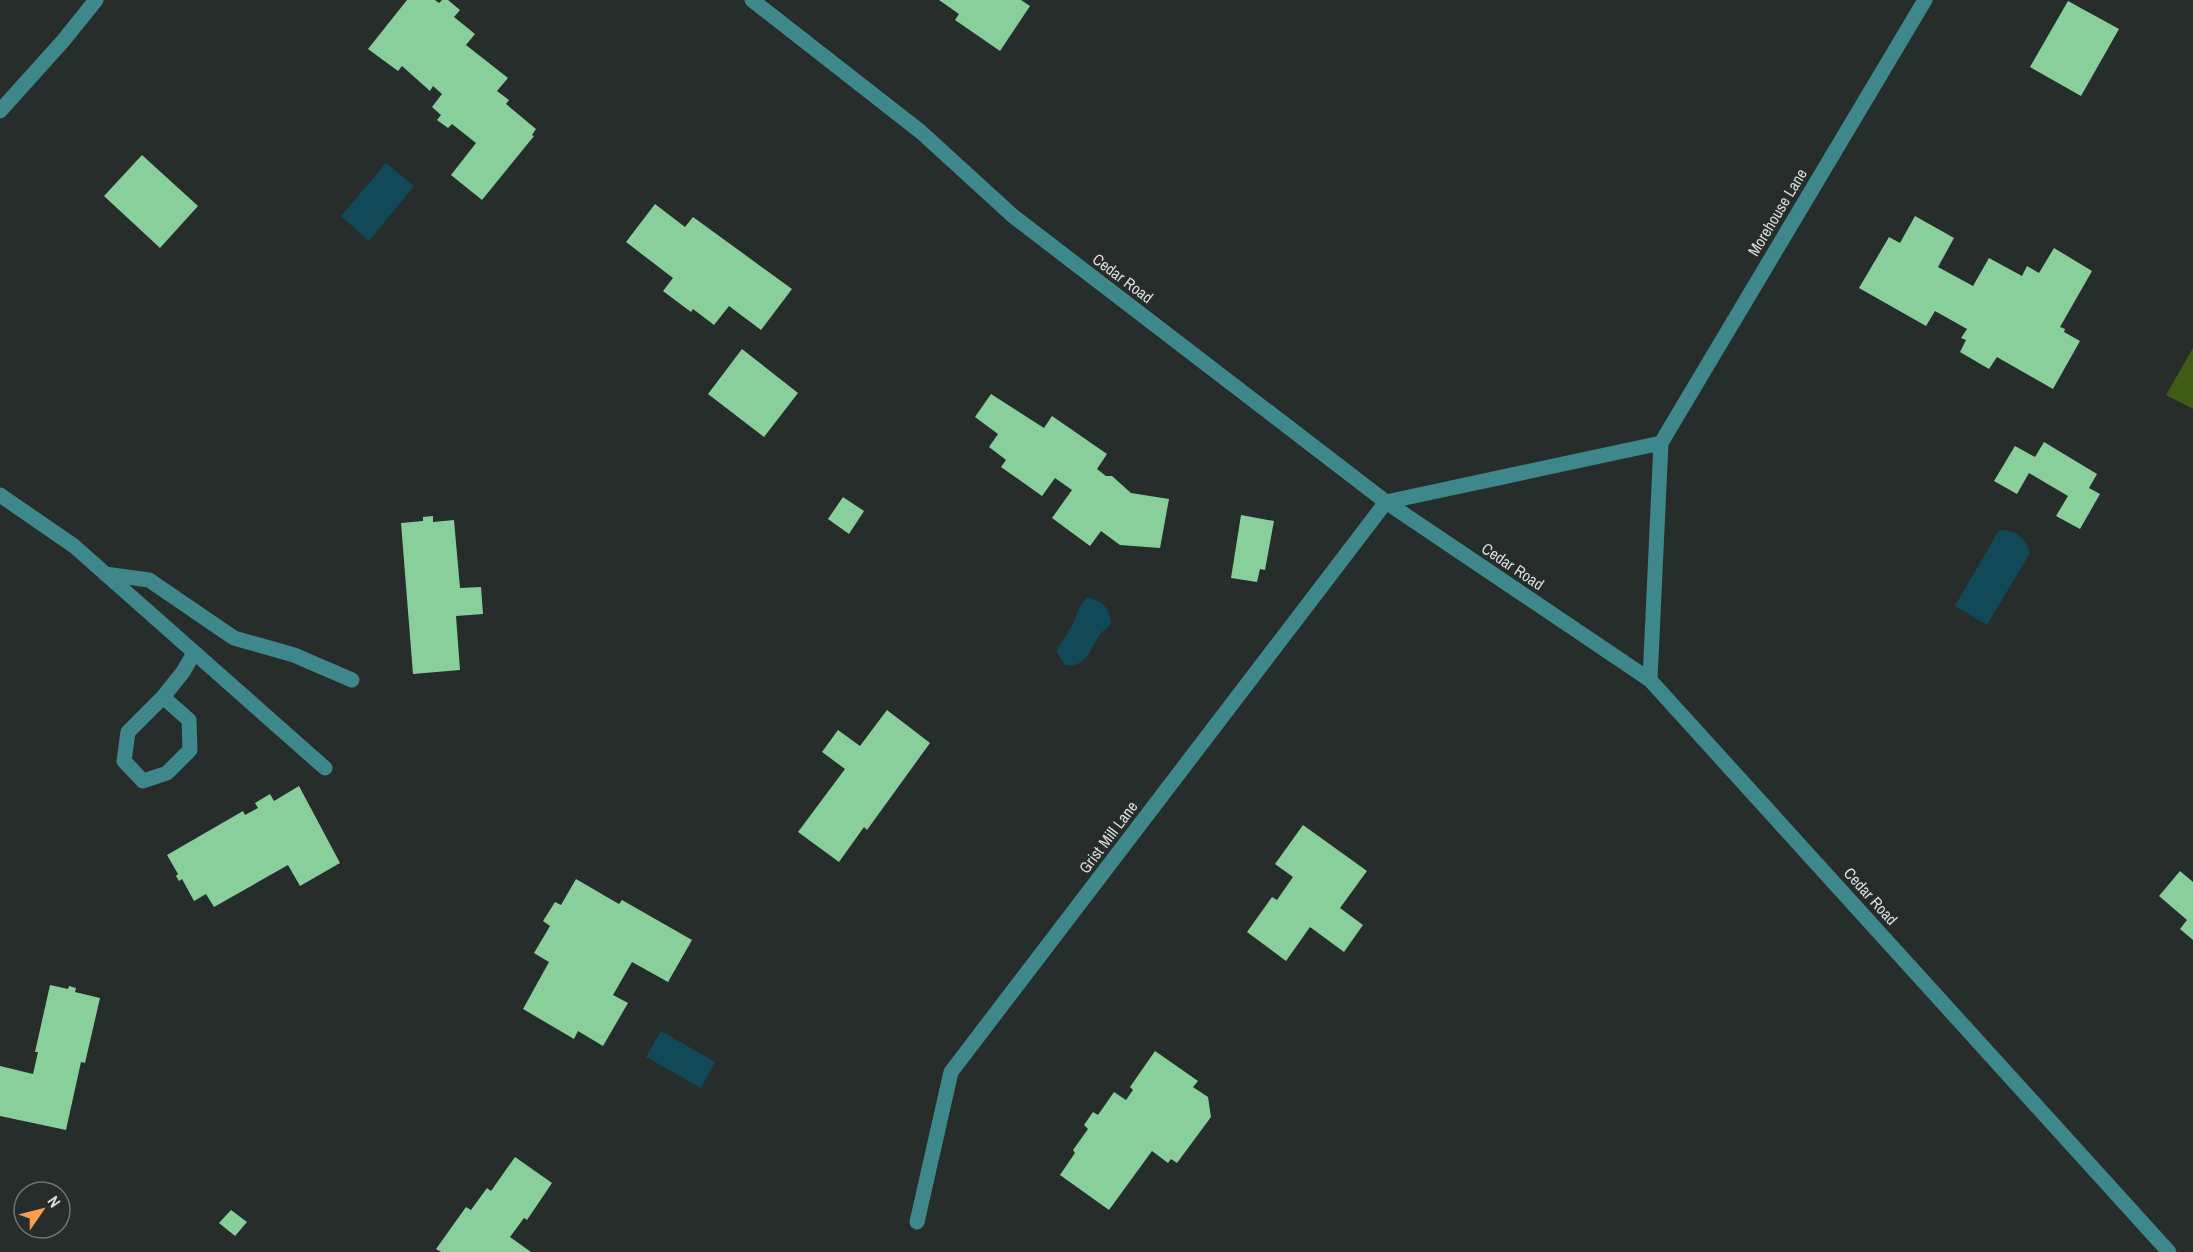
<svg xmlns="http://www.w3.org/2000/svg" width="2193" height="1252" font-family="'Archivo Narrow',sans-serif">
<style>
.grass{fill:#405b13}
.water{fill:#124959}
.building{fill:#89cf9b}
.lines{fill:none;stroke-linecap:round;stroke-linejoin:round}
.minor{stroke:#3e878a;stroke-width:15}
.labels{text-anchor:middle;stroke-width:6;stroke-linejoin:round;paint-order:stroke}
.street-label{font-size:16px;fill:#d9dedc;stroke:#262d2b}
</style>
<rect width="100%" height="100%" fill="#262d2b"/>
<!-- grass -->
<path class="grass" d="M2193 348V409L2166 395Z"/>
<!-- water -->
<path class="water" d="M386 163 414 186 369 241 341 216Z
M1999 530C2016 530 2025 537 2030 553L1987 625 1955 606Z
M1087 598C1102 599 1111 610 1111 624 1109 627 1106 628 1103 631 1091 643 1089 669 1065 665L1056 651 1073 624 1081 604Z
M661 1031 715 1062 701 1088 646 1057Z"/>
<!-- building -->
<path class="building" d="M407 0H435L439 3 442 0H448L460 10 454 17 475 34 466 45 508 78 497 91 509 100 506 104 536 129 532 135 534 136 482 200 451 175 476 143 452 124 448 128 437 120 441 115 432 107 442 94 433 86 430 91 402 66 398 71 368 49Z
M939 0H1021L1030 6 1000 51 955 20 959 14Z
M2068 1 2119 29 2081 96 2030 67Z
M142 155 198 206 160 248 104 196Z
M655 204 685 227 693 217 792 289 761 330 729 306 714 325 693 309 691 312 663 291 673 278 626 242Z
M1915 216 1954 238 1938 267 1973 286 1989 258 2022 276 2027 266 2039 273 2054 248 2092 271 2060 327 2065 329 2064 332 2080 341 2053 389 1997 357 1989 369 1960 352 1966 340 1961 338 1967 329 1935 311 1926 326 1859 288 1889 237 1900 243Z
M742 349 798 393 764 437 708 394Z
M991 394 1044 428 1052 416 1107 454 1097 469 1106 476H1112L1131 493 1169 499 1160 548 1120 545 1101 531 1090 546 1052 518 1072 490 1055 478 1042 496 1001 467 1006 460 989 447 998 434 975 417Z
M2044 442 2097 474 2089 488 2100 494 2080 529 2056 516 2068 496 2029 473 2017 494 1994 481 2015 446 2035 457Z
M843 497 864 511 849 534 828 519Z
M1241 515 1274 521 1265 570 1260 569 1257 582 1231 578Z
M433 516V522L454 520 460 588 481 587 483 614 456 616 460 670 413 674 401 523 423 521V517Z
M887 710 930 743 867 830 864 827 839 862 798 832 845 769 822 752 838 730 860 746Z
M299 786 340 863 300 886 288 865 214 907 206 894 194 901 182 879 179 881 176 876 178 874 167 855 243 811 245 815 258 808 255 803 270 794 274 801Z
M1303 825 1367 871 1340 908 1363 925 1344 952 1310 927 1286 961 1247 932 1272 897 1277 900 1293 877 1275 864Z
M2180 871 2193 882V940L2180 929 2187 920 2159 896Z
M576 879 619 904 622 900 692 940 668 982 632 962 613 995 628 1003 603 1046 578 1031 574 1039 523 1009 549 962 534 953 550 926 543 921 555 902 561 905Z
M50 985 68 989 69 986 76 988 75 992 100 998 85 1063 81 1062 66 1130 0 1116V1066L33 1074 38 1052H35Z
M1155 1051 1198 1081 1193 1087 1208 1097 1211 1117 1177 1163 1171 1159 1168 1163 1152 1151 1109 1210 1060 1175 1075 1153 1073 1150 1088 1129 1084 1125 1093 1112 1098 1115 1114 1092 1126 1100 1133 1090 1130 1087Z
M515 1157 552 1183 527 1220 524 1218 510 1237 531 1252H441L436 1249 466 1207 471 1210 487 1188 491 1191Z
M231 1210 247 1222 235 1236 219 1223Z"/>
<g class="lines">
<!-- minor -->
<path class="minor" d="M752 0 921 132 1013 216 1386 502 1650 680 2169 1252
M0 111 63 41 96 0
M0 495 74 546 325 768
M105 574 149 580 234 638 294 655 352 680
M1650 680 1661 443 1925 0
M163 697 189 720 190 750 167 773 143 781 124 761 128 732 163 697 183 672 194 653
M917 1222 951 1072 1386 502 1661 443"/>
</g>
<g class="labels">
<!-- street labels -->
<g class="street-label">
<text transform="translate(1777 212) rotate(-59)" y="6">Morehouse Lane</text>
<text transform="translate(1123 278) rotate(37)" y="6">Cedar Road</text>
<text transform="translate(1513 566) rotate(34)" y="6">Cedar Road</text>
<text transform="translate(1108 837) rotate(-53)" y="6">Grist Mill Lane</text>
<text transform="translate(1871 896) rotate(48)" y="6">Cedar Road</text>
</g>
</g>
<!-- north arrow -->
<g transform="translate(42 1210) rotate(55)"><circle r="28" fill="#262d2b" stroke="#6e7472" stroke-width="1.5"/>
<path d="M0-4.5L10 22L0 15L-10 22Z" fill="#fb9e51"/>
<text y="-9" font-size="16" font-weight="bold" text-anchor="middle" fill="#d9dedc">N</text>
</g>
</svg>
